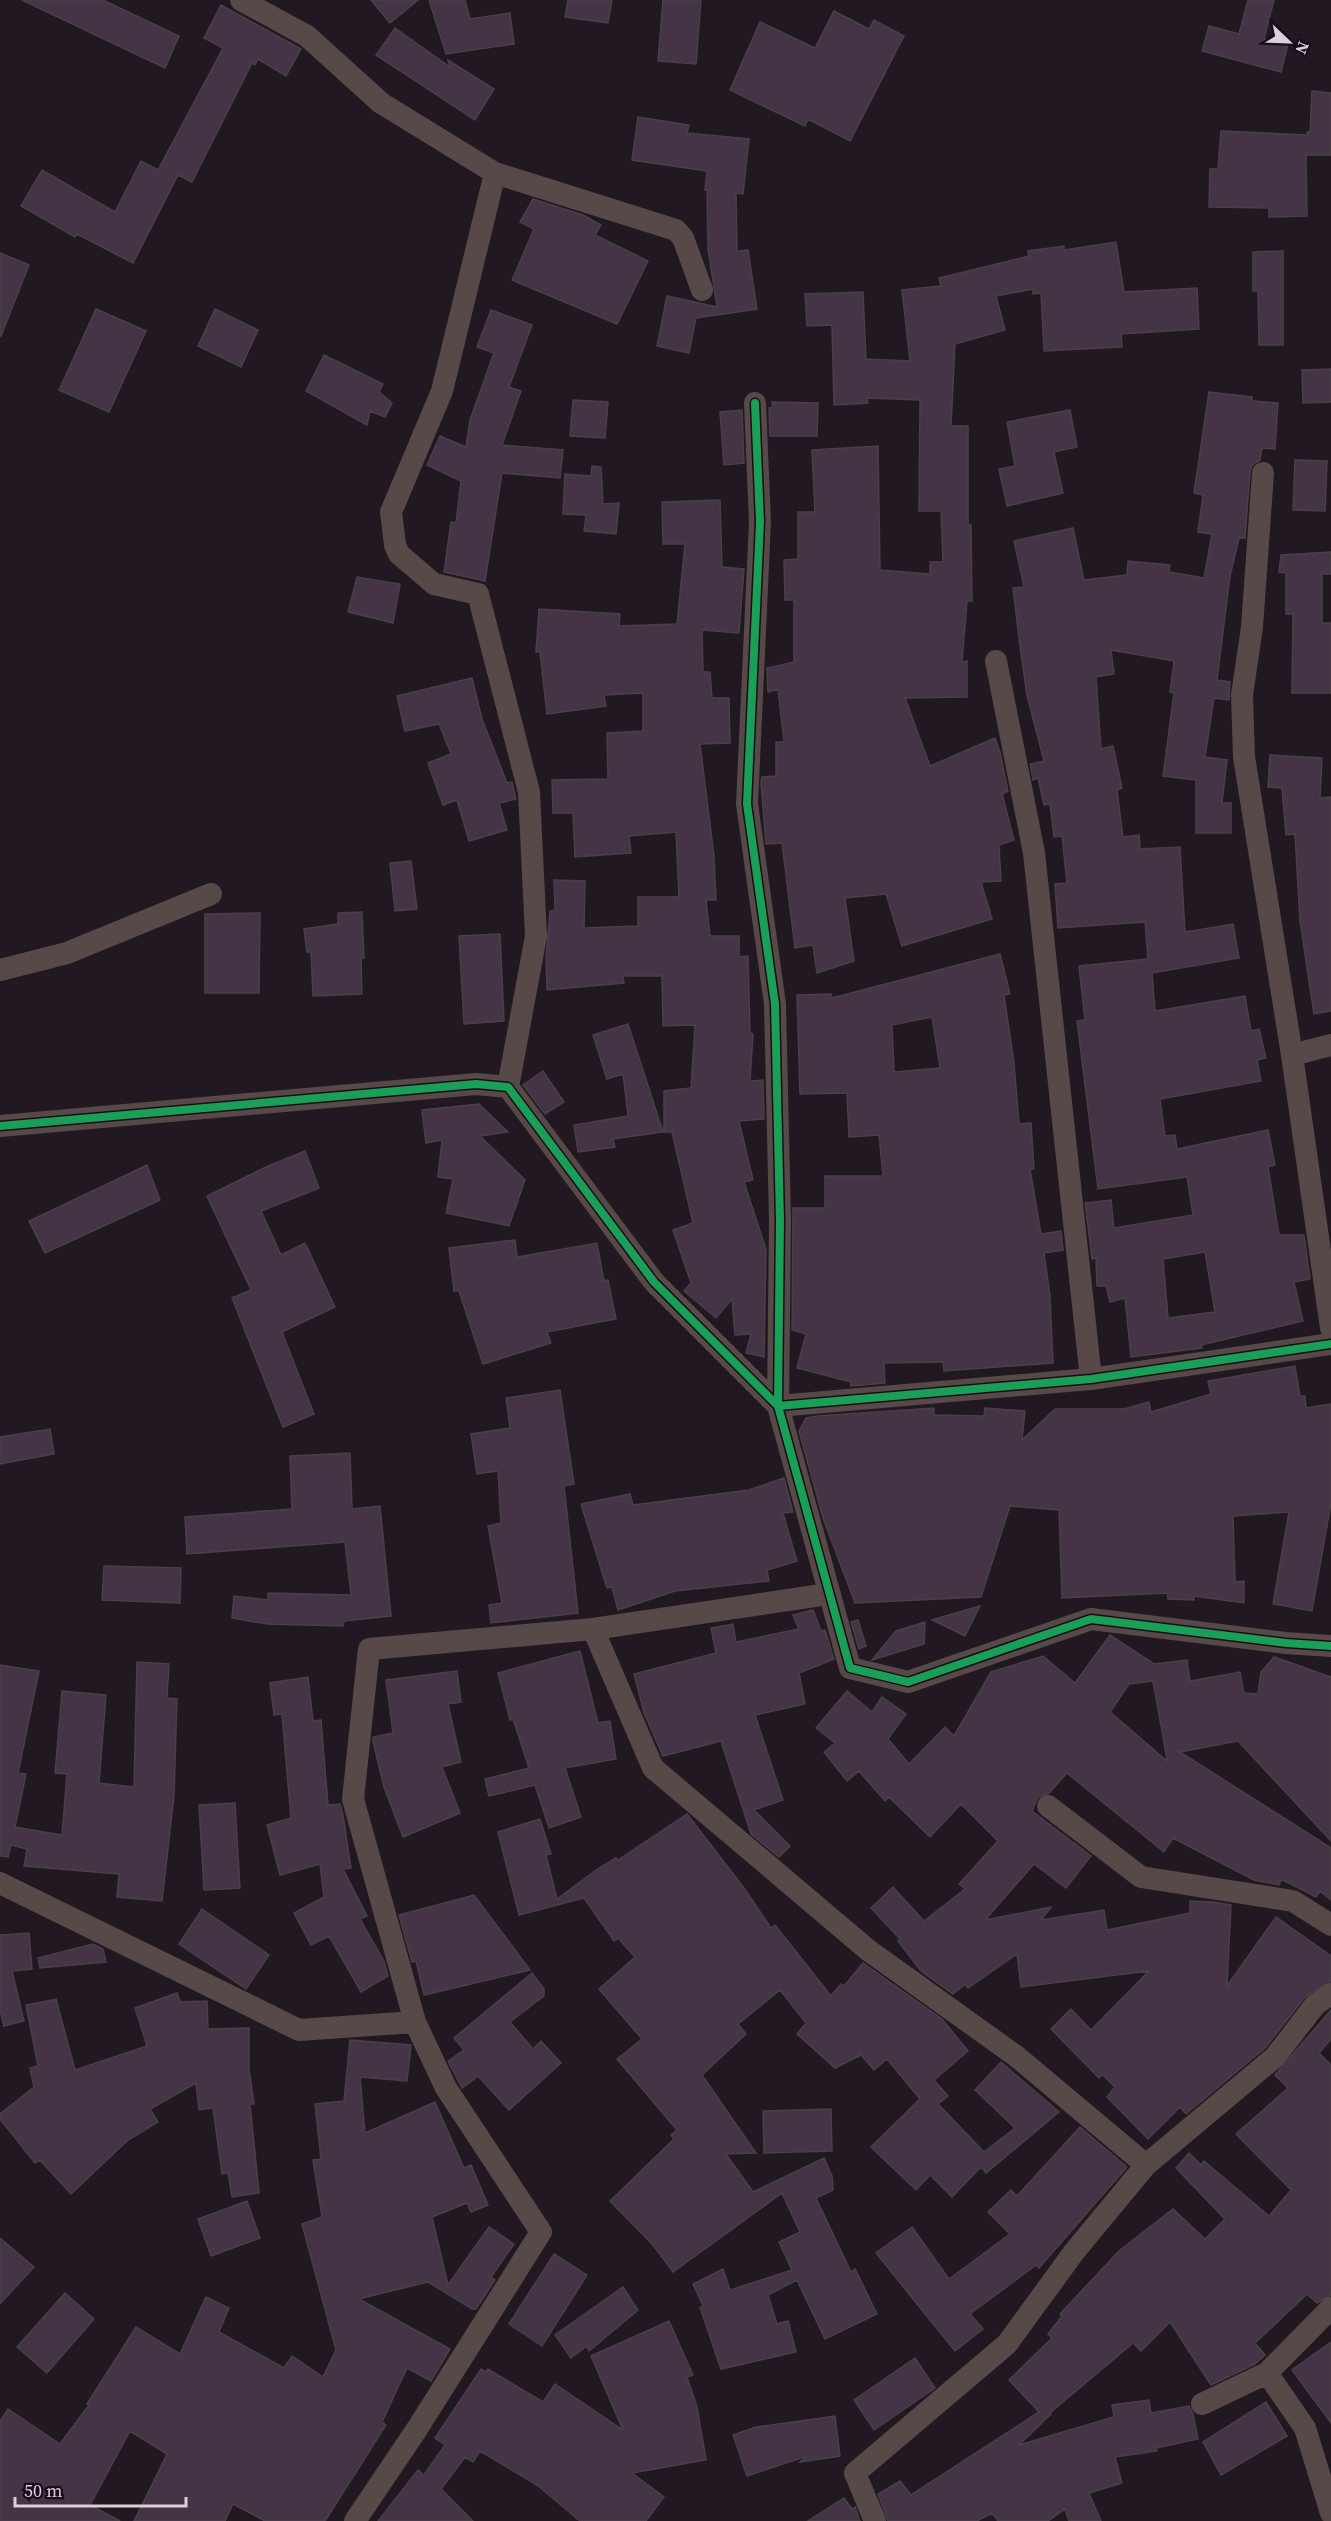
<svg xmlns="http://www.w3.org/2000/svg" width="1331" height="2521" font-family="'Source Serif 4',serif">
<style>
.building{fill:#453445;stroke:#484048;stroke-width:1.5;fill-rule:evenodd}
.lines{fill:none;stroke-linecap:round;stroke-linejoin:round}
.street{stroke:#574947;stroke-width:22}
.cycleway-casing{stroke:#1c0b1c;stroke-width:11}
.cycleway{stroke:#1a9f57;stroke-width:8}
</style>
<rect width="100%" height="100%" fill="#211821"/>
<!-- building -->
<path class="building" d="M22 0H103L179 36 165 68Z
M371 0H418L390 23Z
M429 0H465L470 19 510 13 514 44 446 54Z
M568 0H612L608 23 565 17Z
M663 0H701L696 64 658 61Z
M1248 0H1274L1264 39 1288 44 1281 72 1202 51 1209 26 1239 34Z
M221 5 301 49 286 76 258 59 255 65 252 63 192 182 178 175 133 263 77 234 75 237 21 206 42 170 115 212 141 161 158 170 223 48 204 38Z
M834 11 869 29 874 20 904 36 850 141 808 119 805 126 730 90 760 22 815 48Z
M395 28 450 67 448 60 494 89 475 120 376 55Z
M1312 91 1331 93V155H1306L1307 216 1269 217V208L1209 207 1210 169H1218L1221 131 1307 135V132H1310Z
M638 117 689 125 687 133 749 139 743 194 736 193 737 251 748 250 757 309 696 318 689 353 657 346 667 296 717 307 708 249 707 190H705L707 171 632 160Z
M533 199 583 215 601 225 595 235 648 261 617 324 512 280 534 229 520 222Z
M1116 242 1124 292 1197 288 1199 329 1121 334 1122 347 1044 351 1041 293 1033 294V289L996 296 1005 330 955 344 951 426H968V525H971L972 601H967L962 662 967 661V697L905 698 930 766 995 738 1000 752 1008 791 1002 794 1014 840 999 845 1001 881 981 882 992 919 902 946 886 894 845 898 854 961 817 973 813 945 795 948 782 843 766 844 761 783 762 777 776 776V742H784L778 689 768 692 767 668 794 662V600H785L784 560 798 559V512H815L812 450 878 446 880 570 930 574V562H943L941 511H919L920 400 867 398 868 403 834 405 832 325 807 326 805 294 863 292 866 359 910 361 902 290 941 286 939 278 1029 256 1028 251 1064 246V250Z
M1283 251V345H1259L1258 291H1253V252Z
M0 253 29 265 1 336H0Z
M96 309 146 331 109 412 59 390Z
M215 309 258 330 241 367 198 346Z
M491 310 532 325 509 387 521 391 502 445 563 450 560 478 502 473 485 581 444 572 451 522 456 523 461 481 427 465 440 436 466 447 470 420 494 353 477 347Z
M324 355 383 384 379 392 392 403 385 417 370 411 367 425 306 391Z
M1331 369V402L1303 403 1302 370Z
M1209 392 1252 397V401L1278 403 1275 449 1262 448 1260 460 1252 465 1250 472 1245 538H1239L1230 576 1217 680 1230 682 1229 700 1214 698 1205 757 1227 760 1222 803H1231V833H1196V780L1163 776 1174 693 1170 692 1174 661 1111 650 1114 674 1096 677 1101 749 1113 746 1122 788 1117 790 1123 837 1139 835 1140 849 1180 847 1185 932 1233 924 1239 958 1152 973 1155 1011 1245 996 1251 1031 1259 1029 1266 1058 1257 1060 1261 1081 1160 1099 1165 1136 1175 1135 1177 1149 1268 1130 1275 1165 1268 1167 1279 1235H1304L1310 1279 1294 1282 1303 1321 1201 1345 1202 1348 1131 1357 1125 1298 1110 1302 1106 1286H1097L1096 1258 1092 1259 1085 1203 1111 1200 1114 1228 1193 1215 1187 1177 1098 1189 1077 1021 1085 1020 1079 966 1148 959 1145 922 1058 928 1055 884 1067 883 1062 836 1054 837 1050 804 1044 805 1038 778 1033 780 1030 764 1044 761 1027 695 1020 646 1013 588 1024 587 1014 541 1073 528 1084 580 1127 575 1128 561 1170 565 1169 572 1204 578 1212 534 1198 532 1203 495 1194 493ZM1205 1252 1215 1312 1168 1318 1163 1259Z
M573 400 608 402 605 438 570 436Z
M772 402 818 403 817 436H770L769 408 773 407Z
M742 410 744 463 724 465 720 412Z
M1070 410 1077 447 1054 452 1063 493 1007 506 999 469 1015 466 1007 422Z
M1295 460 1327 461 1325 511 1293 510Z
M592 466 601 467 603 504 619 503 616 534 584 531 586 515 563 514 565 474 591 476Z
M720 500 722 567 744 569 739 633 702 630 703 672H710L712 698H729L730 743 700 744 714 856 716 900H706L710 936H739V957L748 956 750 1033 753 1034 750 1081 763 1080 764 1119 739 1121 753 1180 744 1182 766 1249 764 1357 746 1353 751 1334 735 1335 732 1299 716 1318 684 1291 691 1283 673 1230 693 1223 672 1132H664V1091L691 1088 695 1025 663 1026 662 976H623L624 983 547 990 546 958 550 911 555 910 554 880 585 881 584 928 638 926V897H679L676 832 629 836 631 853 575 857 573 813H553L552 780 608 779 607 733 643 731V693L604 695 606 706 547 714 540 652H536L539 609 620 614 619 626 677 624 685 544H663L662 502Z
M1331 552V574H1322V623H1331V693H1292L1293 614H1286V573L1279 572 1281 555Z
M357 577 400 584 393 623 348 612Z
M472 678 482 719 507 783 512 782 516 799 499 803 507 830 469 841 457 800 443 805 428 763 451 754 439 724 405 731 397 696Z
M1270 755 1322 758 1320 798 1331 797V1011L1314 1014 1300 921 1295 834 1286 835 1282 788 1268 787Z
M411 861 417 909 395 911 390 863Z
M362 912 364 958H361L362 994 313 996 311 952H307L304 929 338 924V913Z
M260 913 259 993H205V914Z
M500 934 504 1021 464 1024 459 936Z
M1000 954 1010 994 1004 995 1014 1063 1019 1124 1031 1123 1034 1169H1030L1041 1234 1061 1231 1063 1250 1044 1253 1050 1296 1053 1363 944 1371 943 1362 884 1363 885 1383 851 1386V1382L797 1368 806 1334 792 1330 793 1208H825V1176H883L879 1135 849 1137 847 1093 800 1094 797 995 831 994 832 998ZM932 1017 940 1068 894 1072 892 1025Z
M628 1024 663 1132 613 1139 615 1147 578 1152 574 1125 628 1116 623 1074 607 1079 593 1035Z
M543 1071 564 1102 545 1114 523 1085Z
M479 1104 508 1132 480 1136 525 1180 509 1226 446 1213 453 1179 438 1177 442 1140 426 1143 422 1110Z
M305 1151 319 1188 261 1211 281 1255 305 1243 335 1307 282 1332 314 1414 283 1427 232 1298 251 1290 207 1196 266 1167Z
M147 1165 160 1200 45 1253 29 1221Z
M515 1240 517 1257 597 1243 604 1281 608 1280 616 1319 547 1332 551 1343 483 1364 459 1291H454L449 1248Z
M1295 1366 1300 1396H1305L1306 1408 1331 1404V1503L1312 1611 1273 1604 1289 1512 1233 1516 1235 1582 1244 1581V1603L1194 1596V1600L1168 1599 1167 1593 1062 1598 1059 1510 1010 1506 981 1597 855 1603 823 1518 799 1431 806 1418 817 1416 934 1408V1415L984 1416 985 1408 1025 1411 1022 1440 1055 1409H1124L1149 1402 1151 1412 1211 1394 1208 1381Z
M560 1390 574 1484 564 1486 578 1613 491 1623 489 1605 502 1603 488 1526 501 1523 498 1471 477 1474 471 1434 510 1428 506 1398Z
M50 1429 54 1454 0 1464V1437Z
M350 1453 352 1509 380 1506 391 1616 344 1621 343 1626 267 1624 232 1618 234 1596 268 1600V1593L351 1595 345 1542 187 1554 185 1517 292 1509 290 1456Z
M784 1478 793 1512 783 1513 797 1561 767 1570 769 1581 675 1591 618 1610 612 1587 607 1588 581 1504 630 1494 633 1505 749 1490Z
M104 1566 181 1568 180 1603 102 1600Z
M980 1606 965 1636 932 1620Z
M813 1610 821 1631 825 1630 834 1659 799 1673 805 1704 755 1715 783 1800 754 1810 790 1846 779 1857 751 1834 721 1741 663 1756 644 1713 634 1674 716 1653 711 1628 733 1624 736 1642 799 1629 793 1615Z
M858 1620 866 1646 859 1649 851 1622Z
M925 1622 924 1644 872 1660 896 1631Z
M1110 1635 1154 1664 1187 1660 1190 1681 1240 1672 1244 1693 1258 1694 1261 1672 1274 1657 1331 1677V1841L1238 1741 1180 1752 1331 1848V1900L1320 1891 1316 1897 1281 1879 1279 1885 1254 1880 1173 1838 1164 1852 1067 1773 1049 1793 1038 1797 1032 1811 1091 1856 1066 1888 1034 1864 985 1920 1051 1907 1041 1920 1104 1910 1107 1930 1190 1913V1901L1213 1902 1231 1905 1227 1986 1276 1917 1331 1956V1981L1305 1997 1265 2048 1186 2114 1180 2107 1148 2139 1107 2097 1115 2087 1103 2075 1099 2078 1051 2029 1071 2009 1091 2030 1149 1971 1021 1987 1017 1954 968 1988 965 1984 953 1994 921 1971 898 1941 900 1939 871 1908 893 1887 924 1921 965 1889 959 1884 998 1841 961 1804 930 1837 889 1797 885 1801 859 1771 847 1781 824 1752 835 1743 816 1728 847 1691 872 1712 882 1697 906 1714 888 1739 909 1764 945 1727 954 1736 991 1672 1043 1656 1075 1683ZM1153 1681 1164 1742 1167 1761 1110 1712 1129 1684Z
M580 1651 598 1723 610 1721 616 1759 565 1768 581 1817 549 1828 535 1785 489 1796 485 1779 529 1768 513 1719 510 1720 498 1673Z
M137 1662 169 1664 167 1698 177 1699 174 1796 162 1901 117 1897 119 1874 24 1866 27 1849 11 1845 8 1857 0 1856V1665L39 1671 18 1773 26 1774 15 1827 62 1835 67 1774 55 1773 62 1691 106 1695 99 1783 134 1787Z
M457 1671 461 1702 448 1704 461 1762 442 1767 460 1813 403 1837 384 1787 373 1742V1737L393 1733 386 1680Z
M308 1677 313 1721 321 1720 328 1805 340 1804 343 1815 351 1868 343 1869 367 1916 360 1919 384 1961 388 1976 361 1992 329 1936 311 1945 294 1913 324 1897 320 1864 280 1875 267 1825 291 1818 282 1714 274 1715 270 1683Z
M235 1803 240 1888 204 1890 199 1805Z
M687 1814 744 1888 771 1928 775 1925 831 1996 841 1984 844 1986 863 1963 942 2019 968 2051 934 2080 948 2096 938 2104 984 2152 1015 2128 975 2090 1001 2062 1059 2112 986 2173 981 2167 952 2197 930 2175 916 2190 871 2147 920 2099 887 2059 874 2070 861 2055 835 2068 797 2034 806 2023 780 1990 738 2024 746 2034 702 2075 756 2153 726 2154 753 2192 824 2158 832 2176 833 2190 816 2198 851 2272 855 2269 877 2314 825 2339 797 2280 768 2295 777 2324 788 2321 796 2352 721 2369 700 2307 703 2306 693 2284 723 2269 730 2290 792 2270 779 2242 800 2232 782 2193 673 2272 653 2245 610 2201 674 2139 671 2135 677 2130 617 2059 642 2039 599 1989 635 1957 618 1938 614 1941 584 1898 519 1915 498 1832 540 1819 551 1854 546 1855 557 1899 596 1870 616 1858 618 1860Z
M474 1895 530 1970 424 1995 416 1961 412 1962 399 1915Z
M202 1909 269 1955 246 1989 179 1944Z
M29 1933 32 1969 12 1971 24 2021 4 2026 0 2010V1935Z
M93 1944 103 1949 106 1962 40 1968 38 1958Z
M532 1973 544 1989V1996L510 2022 533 2049 541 2041 561 2063 509 2110 478 2076 462 2088 448 2061 464 2050 454 2038Z
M177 1993 180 2002 207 2001 208 2029 249 2028V2069L254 2104H250L259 2193 232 2197 228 2173 222 2174 213 2108 199 2110 196 2083 150 2109 158 2122 128 2140 71 2194 40 2160 35 2163 0 2119V2114L34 2087 30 2068 38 2066 26 2005 56 1999 75 2070 147 2046 135 2008Z
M1331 2010V2039L1319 2053 1331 2065V2295L1317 2303 1307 2294 1255 2343 1265 2355 1255 2364 1211 2385 1170 2322 1141 2351 1133 2343 1050 2413 1051 2414 1019 2445 1114 2417 1112 2405 1149 2400 1151 2413 1189 2406 1193 2414 1198 2439 1156 2448 1157 2451 1115 2457 1122 2483 1089 2493 1101 2521H1069L1065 2509 1048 2521H998L992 2513 977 2521H888L878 2494 900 2481 911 2495 1039 2412 1009 2380 1052 2338 1048 2334 1062 2316 1060 2314 1119 2251 1173 2209 1205 2239 1225 2219 1176 2168 1189 2153 1201 2165 1204 2161 1269 2216 1291 2190 1236 2134 1288 2088 1275 2075Z
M350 2040 411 2045 407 2081 360 2077 365 2133 435 2102 464 2168 471 2165 488 2205 471 2212 467 2203 432 2217 448 2285 489 2227 514 2244 491 2277 495 2280 476 2309H472L428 2282 359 2299 450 2349 431 2381 407 2368 382 2422 386 2425 325 2521H265L233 2504 225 2521H134L167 2454 130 2431 90 2505 120 2521H0V2421L8 2409 60 2444 89 2405 87 2404 136 2327 180 2354 206 2297 229 2308 219 2332 284 2368 292 2356 323 2377 336 2350 302 2224 322 2217 313 2160 321 2159 315 2104 344 2101Z
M831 2109 832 2151 764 2153 763 2111Z
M1080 2127 1127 2167 1039 2268 1036 2265 970 2314 983 2329 955 2351 876 2253 912 2227 949 2279 1010 2234 988 2212 1011 2190 1017 2196Z
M247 2201 260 2238 211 2256 198 2219Z
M0 2238 34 2267 0 2304Z
M554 2254 587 2275 542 2346 509 2324Z
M623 2287 638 2310 589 2351 587 2346 571 2358 555 2335Z
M65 2293 94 2319 47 2373 17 2347Z
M669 2321 693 2375 687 2377 697 2407 706 2460 632 2473 664 2497 646 2521H580L537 2485 480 2451 473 2462 465 2457 441 2489 473 2521H378L418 2470 424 2475 445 2445 435 2438 481 2369 486 2372 488 2369 543 2402 555 2384 623 2430 591 2356Z
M1331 2342V2423L1292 2370Z
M915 2358 935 2388 874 2430 854 2400Z
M1266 2402 1287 2436 1221 2475 1203 2442Z
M835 2416 840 2456 800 2462 807 2456 747 2476 733 2435 756 2427Z
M844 2498 852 2509 855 2507 860 2521H808Z"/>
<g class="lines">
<!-- street -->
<path class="street" d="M241 0 307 36 381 103 495 173 676 230 683 238 702 290
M495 173 442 391 391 512 395 545 399 554 434 584 478 594 529 792 536 936 508 1087
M755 403 760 522 747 804 775 1004 780 1221 778 1406 850 1668 908 1682 1091 1619 1286 1643 1331 1646
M1263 473 1252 627 1242 695 1244 757 1292 1055
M996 661 1034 853 1091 1379
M0 970 67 953 211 894
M1331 1045 1292 1055 1331 1328
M0 1126 476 1084 508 1087 654 1282 778 1406 1091 1379 1331 1344
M593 1629 653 1768 868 1950 1016 2056 1146 2165
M1048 1806 1141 1877 1293 1901 1331 1925
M0 1883 299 2030 415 2022
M1331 2308 1267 2373 1305 2428 1331 2513
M1202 2404 1267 2373
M355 2521 417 2429 541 2232 446 2088 415 2022 353 1799 369 1649 593 1629 828 1594
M875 2521 855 2473 1007 2344 1074 2252 1146 2165 1275 2057 1315 2005 1331 1994"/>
<defs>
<path id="cycleway" d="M755 403 760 522 747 804 775 1004 780 1221 778 1406 850 1668 908 1682 1091 1619 1286 1643 1331 1646
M0 1126 476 1084 508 1087 654 1282 778 1406 1091 1379 1331 1344"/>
</defs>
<!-- cycleway casing -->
<use href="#cycleway" class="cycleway-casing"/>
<!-- cycleway -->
<use href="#cycleway" class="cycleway"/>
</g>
<!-- north arrow -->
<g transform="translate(1289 42) rotate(113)" stroke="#1c0b1c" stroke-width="4.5" paint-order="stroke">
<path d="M0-4.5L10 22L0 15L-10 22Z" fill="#dbcfda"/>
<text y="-9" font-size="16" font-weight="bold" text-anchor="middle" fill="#dbcfda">N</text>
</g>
<!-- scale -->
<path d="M15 2497v9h171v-9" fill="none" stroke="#dbcfda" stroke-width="3"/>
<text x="24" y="2497" font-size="18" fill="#dbcfda" stroke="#1c0b1c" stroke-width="4.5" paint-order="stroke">50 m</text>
</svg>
